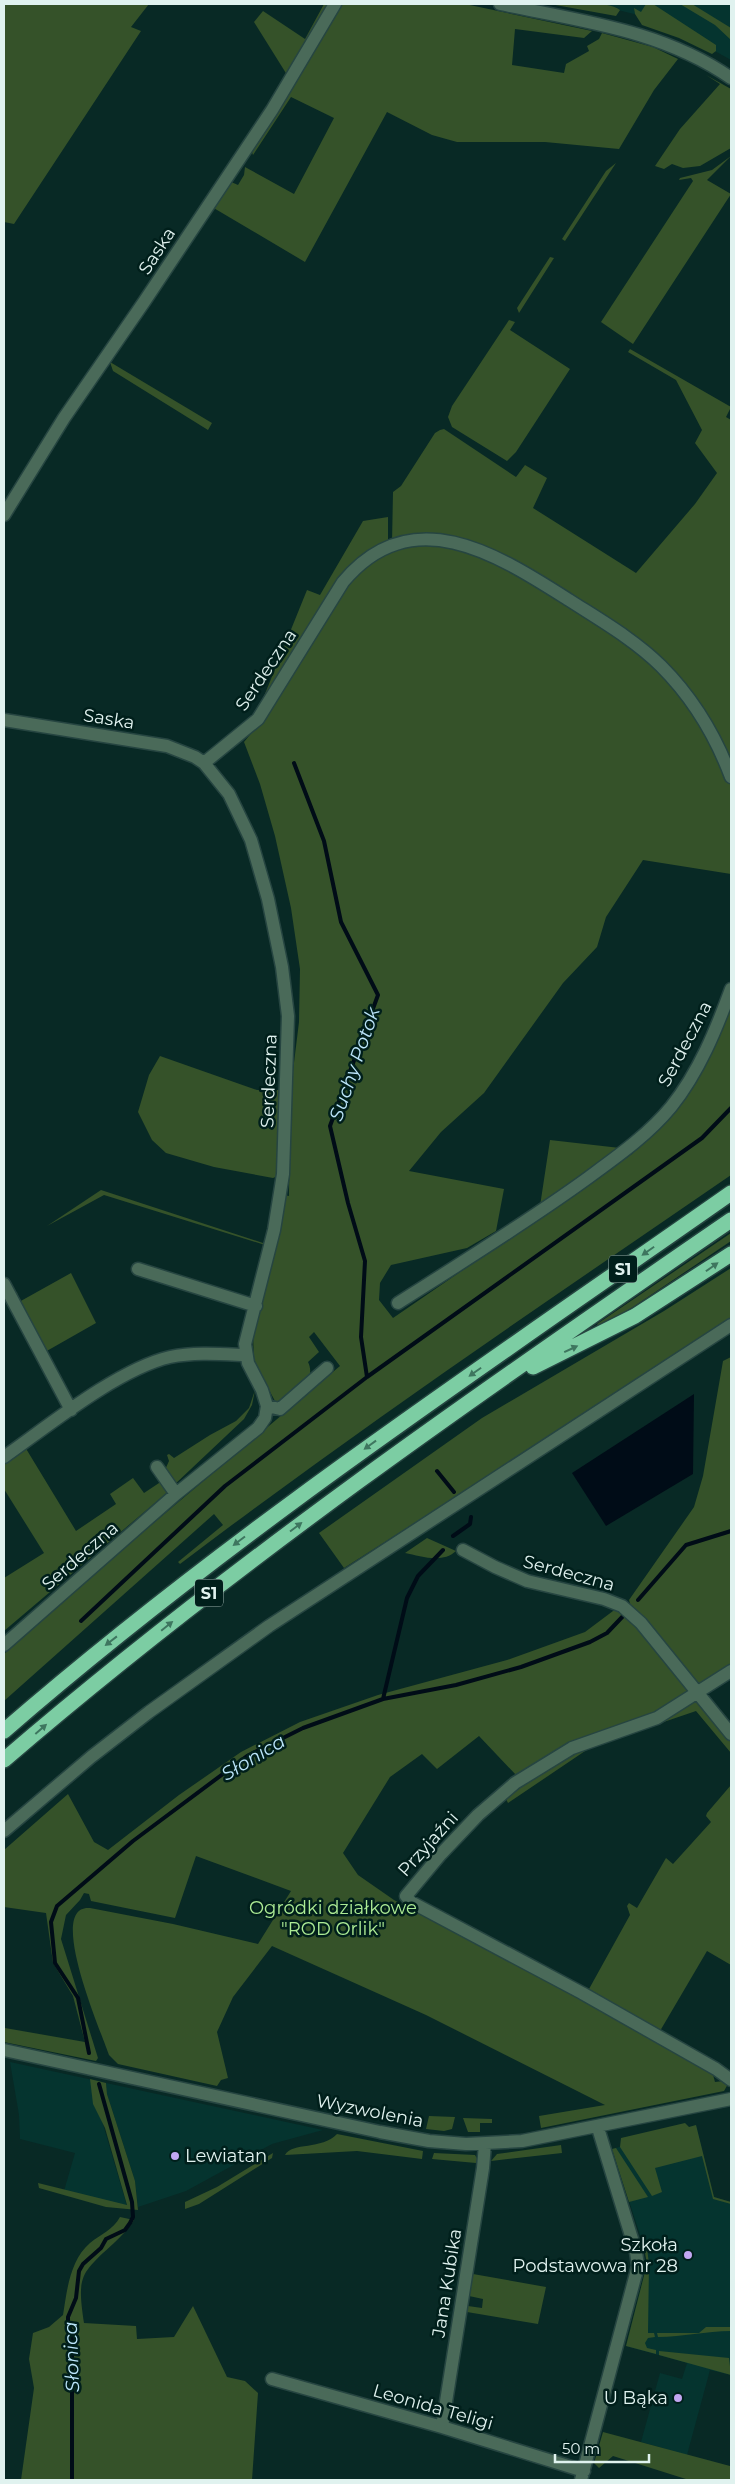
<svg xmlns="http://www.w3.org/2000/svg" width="735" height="2484" font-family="Montserrat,sans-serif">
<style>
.built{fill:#05342f}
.green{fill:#355229}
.water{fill:#000c17}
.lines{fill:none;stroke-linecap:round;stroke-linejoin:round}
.stream{stroke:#000c17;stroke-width:4}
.minor-casing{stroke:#264541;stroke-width:15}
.highway-casing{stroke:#264541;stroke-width:18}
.minor{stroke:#4a6a59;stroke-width:12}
.highway{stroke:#7ccda3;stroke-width:15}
.oneway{fill:#3e765f}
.poi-dot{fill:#c2a7f2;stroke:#001f1b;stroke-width:2}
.labels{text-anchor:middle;stroke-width:5;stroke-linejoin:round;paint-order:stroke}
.shield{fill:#001f1b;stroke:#9db3af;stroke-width:1}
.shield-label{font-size:16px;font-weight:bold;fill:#e0f2ef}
.street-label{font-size:18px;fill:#e0f2ef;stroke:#001f1b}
.park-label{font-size:18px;fill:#adec95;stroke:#001f1b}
.poi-label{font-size:18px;fill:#e0f2ef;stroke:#001f1b;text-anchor:end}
.water-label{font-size:19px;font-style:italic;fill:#bbe5fa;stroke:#001f1b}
</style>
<rect width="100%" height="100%" fill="#082925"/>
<!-- built -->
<path class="built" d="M593 4H731V60L659 20Z
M10 2062 93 2080 97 2104 127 2206 64 2191 75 2153 20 2139 19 2115Z
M106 2083 323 2130 272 2144 186 2191 138 2207 135 2181 107 2094Z
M696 2125 714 2197 731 2202V2375L710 2370 687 2455 641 2442 660 2373 682 2379 687 2363 626 2346 647 2264 644 2247 612 2149Z"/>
<!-- green -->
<path class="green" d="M4 4H149L131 27 141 31 14 224 4 222Z
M324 4 328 5 289 78 254 22 263 11 305 39Z
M338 4H465L592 31 584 38 515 29 512 65 564 73 566 64 589 51 587 46 599 39 602 33 653 47 678 59 654 90 619 149 545 142H457L432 135 387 112 305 262 212 207 229 181 238 185 244 175 245 167 294 194 334 118 291 97 253 155 251 150Z
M550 4C566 4 609 0 620 10L616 16Z
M646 4H653L716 45V51L712 54 679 38 642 25 635 14 634 8 641 12Z
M680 4H692L731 28V40L715 25Z
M706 75 731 89V148L700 166 683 168 672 164 664 169 655 166 680 129 720 84Z
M731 156 707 180 731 194 633 344 601 322 693 181 691 178 679 180 680 178 712 170Z
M616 163 565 241 562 239 606 171Z
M550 257 554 258 519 313 517 308Z
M509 320 515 322 510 330 570 369 516 452 507 461 452 427 448 417 452 406Z
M630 349 731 407 726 417 731 420V765L665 663 489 550 392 543 393 492 401 486 435 433 440 430 444 429 516 477 525 465 547 478 533 508 636 573 695 504 717 473 695 443 702 430 676 380 628 352Z
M110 362 212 423 208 430 113 371Z
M388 517V544L354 565 256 716 307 590 320 595 363 521Z
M442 544 484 556 589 618 659 668 685 698 720 761 731 786V874L643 860 606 917 597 947 563 983 484 1093 441 1132 409 1171 504 1189 496 1231 467 1248 391 1265 380 1283 379 1300 393 1318 632 1154 672 1115 731 1007V1175C546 1302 359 1428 180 1564L178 1562 223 1525 214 1514 4 1701V1654L144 1531 340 1366 314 1332 309 1337 319 1352 308 1362C317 1381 296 1390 283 1401H275L254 1362 253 1334 284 1195 289 1196 290 1095 299 1022 300 969 291 908 275 836 260 784 244 742 261 721 346 583 391 548Z
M160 1056 257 1090H287L283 1174 273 1178 214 1167 166 1153 152 1140 138 1112 149 1075Z
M550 1140 620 1148 540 1206Z
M101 1190 266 1244 265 1245 104 1195 47 1226Z
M731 1233V1241L633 1307 599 1327 597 1324Z
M731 1268V1322L344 1568 319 1533 482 1418 664 1311Z
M71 1273 96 1323 45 1352 18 1304 15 1293 17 1292 19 1302Z
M731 1357V1667L701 1686 696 1685 632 1610 629 1600 694 1507 703 1476 723 1361Z
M255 1390 252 1405 244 1419 173 1486 164 1472 169 1461 167 1455 169 1454 174 1458 210 1435 236 1421 249 1408Z
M25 1447 76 1531 116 1504 110 1494 133 1478 144 1493 162 1481 169 1491 4 1631V1578L44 1553 4 1489V1462Z
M427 1538 456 1551C442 1564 421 1556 405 1553Z
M617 1608 632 1619 689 1691 668 1707 517 1776 479 1736 437 1769 422 1754 390 1777 343 1853 358 1875 394 1900 530 1970 712 2071 715 2082 723 2081 728 2084 724 2091 541 2128 539 2116 605 2105 426 2015 272 1946 233 1997 217 2032 228 2078 221 2080 217 2086 118 2064 109 2055C102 2034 45 1904 90 1908L173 1924 258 1944 291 1891 196 1856 175 1918 91 1901 89 1894 84 1893 80 1900 66 1915 61 1939 98 2058 96 2061 4 2042V2023L5 2028 85 2042 73 1996 53 1963 46 1913 4 1907V1850L68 1794 94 1842 108 1850 179 1795 241 1752 300 1722 378 1695 507 1660 585 1632Z
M701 1702 731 1739V1753L696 1711 602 1743 667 1717 693 1703Z
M591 1747 508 1803 505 1797 580 1750Z
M731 1785V1965L707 1951 660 2031 589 1989 630 1915 627 1906 629 1903 637 1908 666 1858 673 1864 711 1822 706 1816 707 1813Z
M90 2079 106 2083 107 2094 135 2181 138 2210 106 2207 39 2188 38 2183 127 2205 105 2128 93 2104Z
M429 2116 455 2117 452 2129 444 2131 426 2129Z
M463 2118 492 2119V2123H480V2132H468Z
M685 2123 689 2127 696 2125 714 2197 731 2202V2204L713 2199 702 2156 655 2168 662 2192 652 2196 620 2147 621 2138Z
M337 2134 423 2151 422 2159 357 2151 285 2155C292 2142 322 2150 337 2134Z
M561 2145 562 2153 491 2161 497 2154Z
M616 2148 648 2197 629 2202 612 2149Z
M273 2153 272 2158 199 2204 185 2209V2202L217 2187Z
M434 2153 475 2155C479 2161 480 2165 476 2171V2163L432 2159Z
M120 2217 134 2220C128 2230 122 2235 114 2243 80 2274 77 2276 84 2323L136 2326 137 2339 174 2337 193 2306 227 2377 245 2381 258 2393 252 2480H21L34 2388 29 2359 33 2333 49 2327 63 2315C67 2290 70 2260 90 2243 101 2234 113 2230 120 2217Z
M644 2247 647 2248 649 2264 648 2333H654L655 2337 648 2338 645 2343 647 2348 656 2350V2354L626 2346 647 2264Z
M473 2274 546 2287 538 2324 467 2312 468 2306 482 2308 483 2299 469 2296Z
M706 2327H731V2331C706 2331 683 2337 658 2337L657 2333H699Z
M659 2351 729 2358 731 2375 659 2355Z
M603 2432 730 2466 731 2480H689L613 2456 599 2468 594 2463Z"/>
<!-- water -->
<path class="water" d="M694 1394 693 1474 606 1526 572 1473Z"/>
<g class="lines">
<!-- stream -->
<path class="stream" d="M294 763 324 841 341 922 378 995 330 1126 348 1203 365 1261 361 1337 367 1377
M437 1471 454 1492
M453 1536 470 1524 471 1517
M638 1600 686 1545 731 1531
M81 1621 225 1486 367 1377 702 1138 731 1108
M383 1699 407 1598 418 1576 443 1550
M89 2053 78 1998 55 1963 51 1922 57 1906 133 1841 247 1756 303 1728 383 1699 456 1685 521 1667 590 1642 607 1633 625 1614
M72 2480V2332L68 2325V2317L76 2298 79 2271 83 2264 101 2248 106 2239 125 2230 130 2223 133 2217 132 2202 99 2084"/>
<defs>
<path id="minor" d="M500 4C580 21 662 30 731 78
M4 515 64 418 144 302 272 110 335 4
M4 720 167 746 195 757 204 763 229 794 251 840 268 899 282 967 288 1016 283 1174 274 1230 245 1344 248 1363 262 1390 267 1406 265 1418 258 1428 176 1494 4 1645
M204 763 258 719 343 582C412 499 498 555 569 600 600 620 635 640 661 666 692 697 716 737 731 777
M138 1269 256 1306
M4 1284 71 1410
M398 1303C461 1263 524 1224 585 1180 615 1158 647 1136 671 1107 699 1072 716 1030 731 989
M267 1406 280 1409 327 1368
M4 1457C48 1426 118 1369 170 1357 194 1352 221 1354 245 1355
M157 1467 176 1494
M463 1550 495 1567 527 1581 604 1599 622 1606 641 1623 731 1734
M731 1671 657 1718 572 1748 515 1783 478 1815 441 1854 406 1896 411 1902 582 1993 716 2069 731 2080
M4 1831 91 1757 149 1712 269 1626 731 1325
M4 2050 380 2132 429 2141 466 2144 522 2141 731 2099
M272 2379 442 2427 584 2471
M442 2427 483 2168 485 2144
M581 2480 638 2266 636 2252 598 2128"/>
<path id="highway" d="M533 1367 635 1316 731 1254
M4 1731C232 1533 484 1366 731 1193
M4 1760C233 1563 482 1391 731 1220"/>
</defs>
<!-- minor casing -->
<use href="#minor" class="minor-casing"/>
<!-- highway casing -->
<use href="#highway" class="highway-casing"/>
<!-- minor -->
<use href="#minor" class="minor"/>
<!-- highway -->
<use href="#highway" class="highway"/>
</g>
<!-- one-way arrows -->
<defs><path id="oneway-solid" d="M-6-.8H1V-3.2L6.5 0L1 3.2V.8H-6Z" transform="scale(1.25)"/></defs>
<g class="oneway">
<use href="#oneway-solid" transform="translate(648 1251) rotate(145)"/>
<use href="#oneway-solid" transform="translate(712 1267) rotate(-35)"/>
<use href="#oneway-solid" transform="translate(571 1349) rotate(-25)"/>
<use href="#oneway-solid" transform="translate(475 1372) rotate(145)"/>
<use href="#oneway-solid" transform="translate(370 1445) rotate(144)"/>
<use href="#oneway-solid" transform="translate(296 1527) rotate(-37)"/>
<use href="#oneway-solid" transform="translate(239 1541) rotate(143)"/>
<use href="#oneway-solid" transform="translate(167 1626) rotate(-39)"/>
<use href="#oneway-solid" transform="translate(111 1641) rotate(142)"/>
<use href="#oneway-solid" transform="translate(41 1729) rotate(-41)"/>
</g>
<!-- markers -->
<g class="poi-dot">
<circle cx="175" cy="2156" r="5"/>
<circle cx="688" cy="2255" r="5"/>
<circle cx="678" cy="2398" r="5"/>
</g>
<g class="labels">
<!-- shield labels -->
<g class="shield">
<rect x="609" y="1255.5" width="28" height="27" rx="4"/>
<rect x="195" y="1579.5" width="28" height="27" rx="4"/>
</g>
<g class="shield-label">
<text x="623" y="1275">S1</text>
<text x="209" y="1599">S1</text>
</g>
<!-- street labels -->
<g class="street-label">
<text transform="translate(157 251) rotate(-57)" y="6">Saska</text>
<text transform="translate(266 670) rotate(-56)" y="6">Serdeczna</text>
<text transform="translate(109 719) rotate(9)" y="6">Saska</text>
<text transform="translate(685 1044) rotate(-62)" y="6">Serdeczna</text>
<text transform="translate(269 1081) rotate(-88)" y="6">Serdeczna</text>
<text transform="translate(80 1556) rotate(-41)" y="6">Serdeczna</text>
<text transform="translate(569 1573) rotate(15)" y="6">Serdeczna</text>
<text transform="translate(428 1844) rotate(-48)" y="6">Przyjaźni</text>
<text transform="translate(370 2111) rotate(11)" y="6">Wyzwolenia</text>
<text transform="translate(447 2283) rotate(-81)" y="6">Jana Kubika</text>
<text transform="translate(433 2407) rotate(16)" y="6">Leonida Teligi</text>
</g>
<!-- park labels -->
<g class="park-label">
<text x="333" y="1914">Ogródki działkowe<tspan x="333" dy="21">"ROD Orlik"</tspan></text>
</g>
<!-- poi labels -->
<g class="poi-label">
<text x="185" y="2162" text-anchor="start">Lewiatan</text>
<text x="678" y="2251">Szkoła<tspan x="678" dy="21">Podstawowa nr 28</tspan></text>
<text x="668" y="2404">U Bąka</text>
</g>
<!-- water labels -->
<g class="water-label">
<text transform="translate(354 1064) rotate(-71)" y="7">Suchy Potok</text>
<text transform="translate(253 1757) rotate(-31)" y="7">Słonica</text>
<text transform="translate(71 2357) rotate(-92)" y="7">Słonica</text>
</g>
</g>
<!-- border -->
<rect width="735" height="2484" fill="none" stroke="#e0f2ef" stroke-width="10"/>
<!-- scale -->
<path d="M555 2454v8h94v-8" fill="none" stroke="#e0f2ef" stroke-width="2.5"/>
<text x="562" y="2454" font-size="15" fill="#e0f2ef" stroke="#001f1b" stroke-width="4" paint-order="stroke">50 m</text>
</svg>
